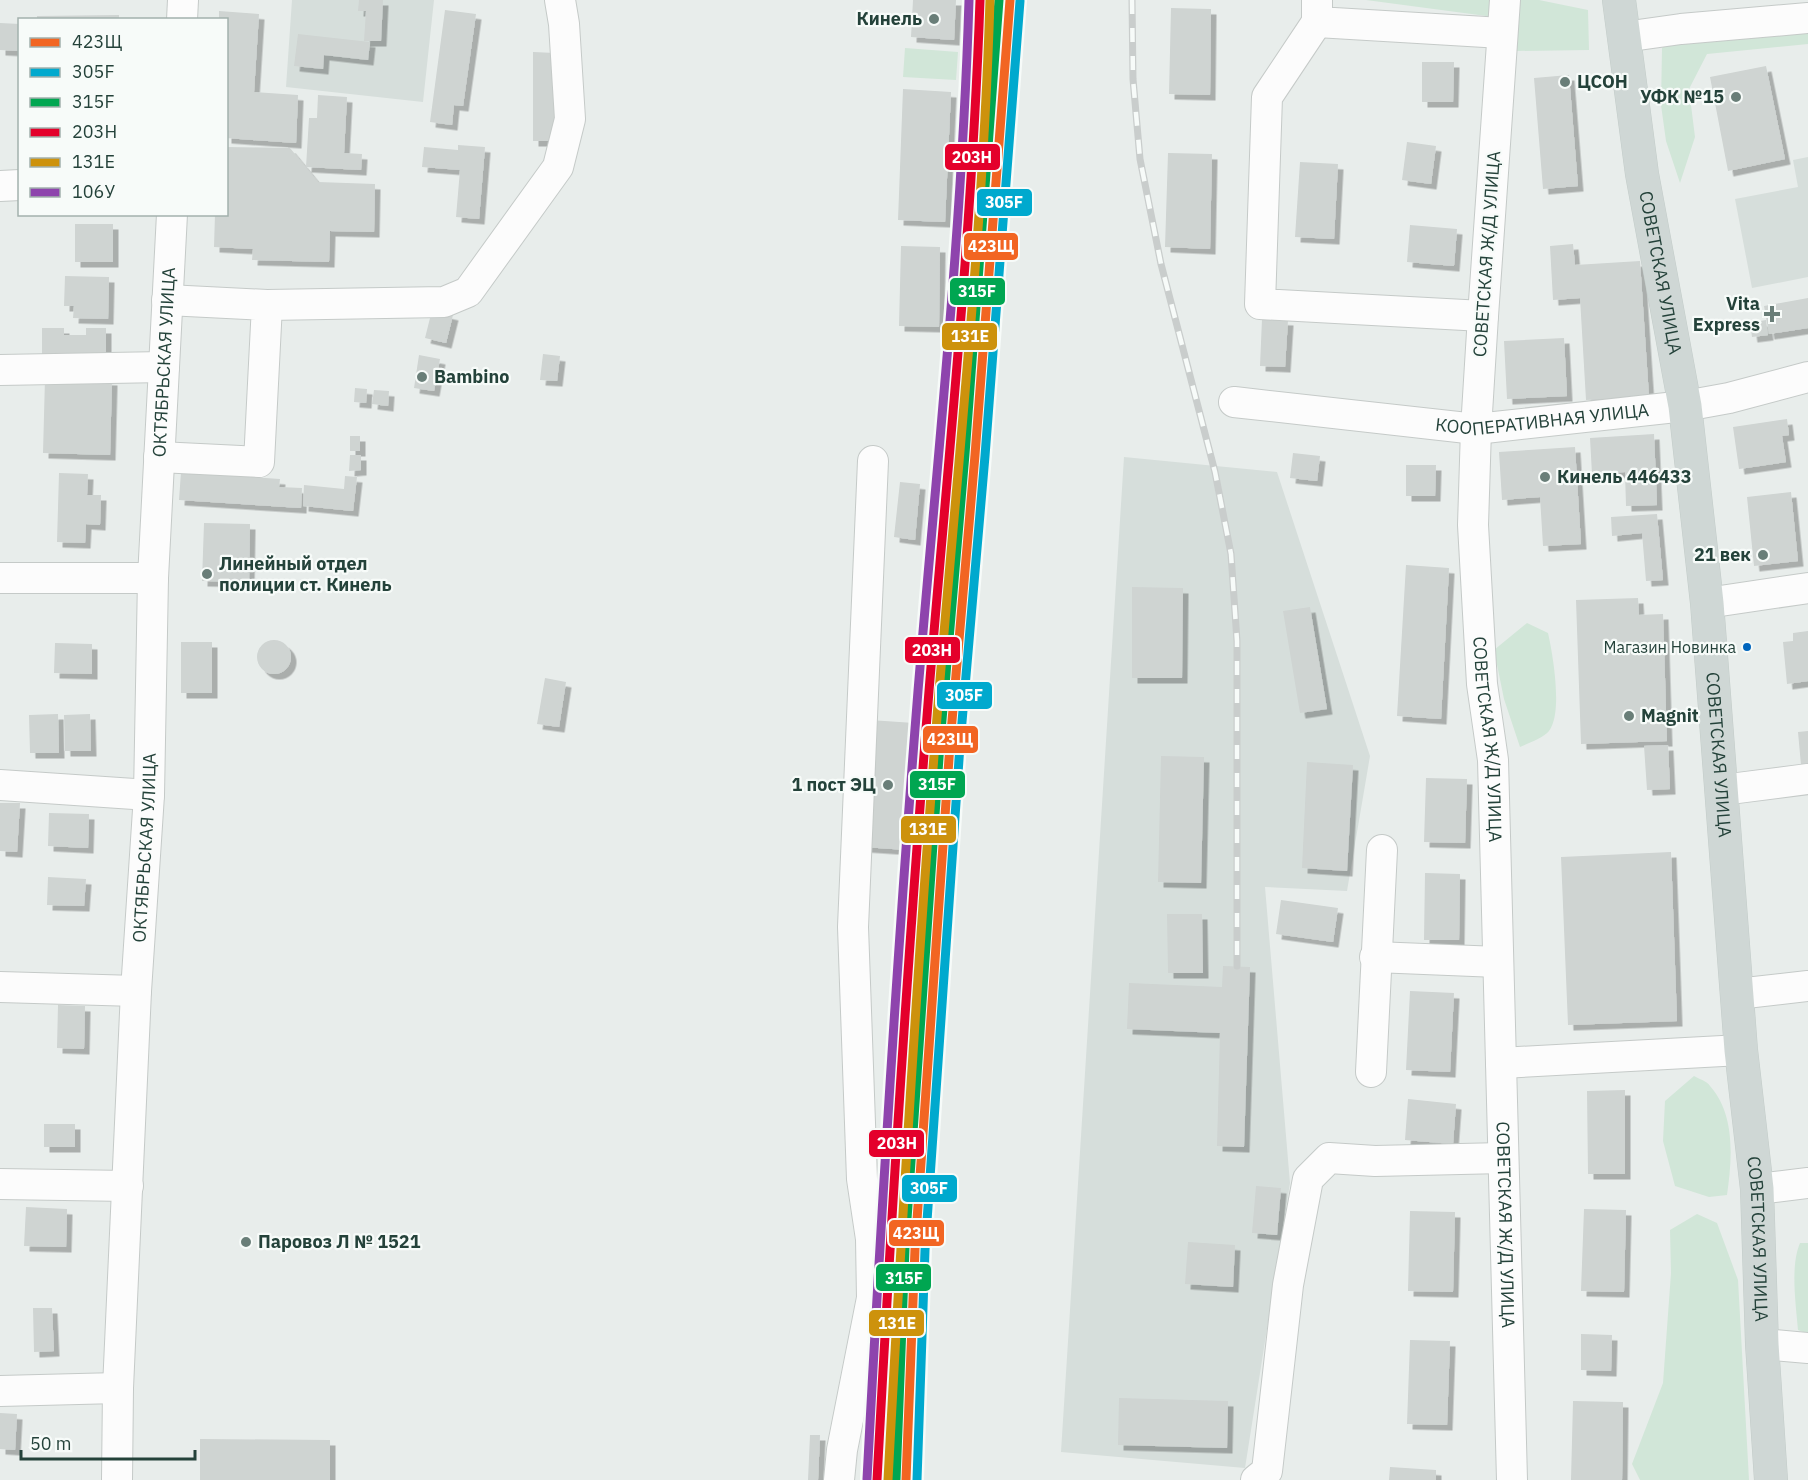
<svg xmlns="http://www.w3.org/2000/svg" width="1808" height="1480" font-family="'IBM Plex Sans',sans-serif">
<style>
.built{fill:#d6dedb}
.green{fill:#d1e6d8}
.building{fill:#cfd4d2;filter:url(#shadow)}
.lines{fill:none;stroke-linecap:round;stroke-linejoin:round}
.minor-casing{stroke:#c5cac8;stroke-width:32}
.major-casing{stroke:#c3ccc9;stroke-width:34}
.minor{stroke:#fcfcfc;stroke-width:30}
.major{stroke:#cfd7d5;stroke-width:33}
.rail-casing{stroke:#c9cdcc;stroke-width:7}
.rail{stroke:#f7fbf9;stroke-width:4.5;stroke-dasharray:14;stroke-linecap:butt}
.rail-1-casing{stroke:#f7fbf9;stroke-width:14}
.rail-2-casing{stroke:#f7fbf9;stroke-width:14}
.rail-3-casing{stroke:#f7fbf9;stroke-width:14}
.rail-4-casing{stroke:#f7fbf9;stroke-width:14}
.rail-5-casing{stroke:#f7fbf9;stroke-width:14}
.rail-6-casing{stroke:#f7fbf9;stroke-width:14}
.rail-1{stroke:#f26522;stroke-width:9}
.rail-2{stroke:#00a9ce;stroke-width:9}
.rail-3{stroke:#00a651;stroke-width:9}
.rail-4{stroke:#e4002b;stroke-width:9}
.rail-5{stroke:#cd920c;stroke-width:9}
.rail-6{stroke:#8e44ad;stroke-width:9}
.poi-dot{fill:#697e78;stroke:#f7fbf9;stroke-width:2}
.bus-dot{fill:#0065bd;stroke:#f7fbf9;stroke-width:2}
.labels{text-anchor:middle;stroke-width:4.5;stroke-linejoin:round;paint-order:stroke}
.bus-label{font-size:16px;fill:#24423a;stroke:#f7fbf9;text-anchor:end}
.poi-label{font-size:18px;font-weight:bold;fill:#24423a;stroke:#f7fbf9;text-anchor:start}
.street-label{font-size:18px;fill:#24423a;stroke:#f7fbf9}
.line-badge{stroke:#f7fbf9;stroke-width:2}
.badge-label{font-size:16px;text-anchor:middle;font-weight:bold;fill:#fff}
</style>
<defs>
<filter id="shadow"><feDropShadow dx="5.5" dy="5.5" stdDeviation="0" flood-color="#0004"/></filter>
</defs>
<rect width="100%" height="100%" fill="#e8edeb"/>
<!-- built -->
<path class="built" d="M292 0H434L423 102 286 87Z
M1808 157V277L1752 288 1735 199 1798 187 1793 160Z
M1124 457 1277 472 1370 756 1347 891 1265 887 1290 1183 1245 1468 1061 1452Z"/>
<!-- green -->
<path class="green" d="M1366 0H1495L1494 17Z
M1520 0H1539L1588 10 1589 50 1516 51Z
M1808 24V44L1707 54 1689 89 1695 137 1680 183 1666 141 1661 105 1662 48 1681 29Z
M905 48 958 52 956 80 903 77Z
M1527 623 1548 633C1553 655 1563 713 1549 731 1543 738 1529 743 1520 747L1504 699 1494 650Z
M1694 1076C1699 1079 1707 1081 1710 1086 1736 1115 1732 1160 1727 1195L1709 1197 1675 1186 1663 1141 1665 1101Z
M1697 1214 1717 1223 1738 1280 1749 1480H1640L1632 1464 1663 1383 1671 1273 1670 1230Z
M1800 1243H1808V1334L1798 1330C1796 1305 1790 1266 1800 1243Z"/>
<!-- building -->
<path class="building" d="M359 0H383L381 41H364L366 11H358Z
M913 0H956L954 40 911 37Z
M1171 8 1211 9 1210 95 1169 94Z
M445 10 476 14 463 106 454 105 452 125 430 122Z
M219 11 259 14 254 92 298 95 296 143 226 138V20H219Z
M119 15V20H37V16Z
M0 23 20 24V51L0 50Z
M298 34 370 42 368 60 324 55 323 69 294 66Z
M533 52 555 53V141H533Z
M1422 62H1454L1453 102H1422Z
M1766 66 1785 159 1728 171 1710 77Z
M1569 75 1578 186 1543 189 1534 78Z
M903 89 951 92 945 222 898 220Z
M318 95 347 97 344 153 362 154 361 170 306 167 309 118H317Z
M1407 142 1436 146 1431 184 1402 180Z
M458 145 485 147 479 219 456 217 460 170 422 167 424 147 458 150Z
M226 147 290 148 318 182 375 184 374 232 330 231 329 262 252 260 253 249 214 247 215 214H226Z
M1168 153 1212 154 1210 249 1165 247Z
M1300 162 1338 164 1334 239 1295 237Z
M75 224H113V262H75Z
M1410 225 1457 229 1454 266 1407 262Z
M1573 244 1575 265 1640 261 1649 397 1586 400 1580 298 1553 300 1550 246Z
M901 246 940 247 939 327 899 326Z
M65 276 109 277 108 319 73 318 74 306H64Z
M1808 298V328L1769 334 1764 306Z
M432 310 453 315 446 343 425 338Z
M1262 319 1288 320 1285 367 1260 366Z
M1766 320 1768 335 1752 337 1750 323Z
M42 328H64V335H86V328H106V354H42Z
M1564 338 1567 396 1507 399 1504 341Z
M543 354 560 356 557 381 540 380Z
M419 355 440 359 434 391 414 388Z
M45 378 112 380 110 455 43 453Z
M355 388 367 389 366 403 354 402Z
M374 390 389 391 388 406 372 404Z
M1787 419 1789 435 1782 436 1786 462 1739 469 1733 427Z
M1654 434 1657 505 1626 506 1625 472 1592 474 1590 438Z
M350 436H360V451H350Z
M1575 447 1581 544 1543 546 1540 497 1502 500 1499 452Z
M1293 453 1320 456 1317 481 1290 478Z
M350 455H361V470L349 471Z
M1406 465H1436L1435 496H1406Z
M181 472 280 479 279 487 302 488 301 508 179 500Z
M59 473 88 474 87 495H101L100 525 86 524 85 543 57 542Z
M345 476 357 477 353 511 303 506 304 485 344 489Z
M900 482 920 484 915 540 894 537Z
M1791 492 1798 561 1754 566 1747 497Z
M1657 514 1663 580 1646 581 1642 533 1612 536 1611 517Z
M204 523 250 524 249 582 202 581Z
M1406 565 1449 568 1441 719 1397 716Z
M1132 587 1183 588 1182 678H1132Z
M1638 598 1639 615 1663 614 1667 741 1581 744 1576 600Z
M1310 607 1327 709 1300 713 1283 611Z
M1808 631V681L1787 684 1783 642 1793 641V633Z
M257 657a17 17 0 1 1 34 0a17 17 0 1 1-34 0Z
M181 642H212V693H181Z
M55 643 92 644V674L54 673Z
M545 678 566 682 559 727 537 724Z
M58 714 59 753H30L29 715Z
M90 714 91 751H65L64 715Z
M870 720 914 723 907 850 863 847Z
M1808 731V765H1801L1798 732Z
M1668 745 1670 789 1647 790 1644 746Z
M1161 756 1204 757 1201 883 1158 882Z
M1307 762 1353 765 1347 871 1302 868Z
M1426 778 1467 779 1465 843 1424 842Z
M0 803H20L17 852 0 851Z
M49 813 89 814 88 848 48 846Z
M1671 852 1677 1021 1568 1025 1561 857Z
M1425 873 1460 874 1459 940H1424Z
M48 877 86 879 84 906 47 905Z
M1281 900 1338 908 1333 942 1276 934Z
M1167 914H1202L1203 973H1168Z
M1223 966 1250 967 1244 1147 1217 1146 1220 1033 1127 1029 1129 983 1222 987Z
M1410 991 1454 993 1450 1072 1406 1070Z
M58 1005 85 1006 84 1049 57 1048Z
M1625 1090V1174H1588L1587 1091Z
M1408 1099 1456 1104 1453 1144 1405 1140Z
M44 1124H75V1147H44Z
M1256 1186 1281 1188 1277 1235 1252 1233Z
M26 1207 67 1209 66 1247 24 1246Z
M1584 1209 1626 1210 1624 1292 1581 1291Z
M1410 1211 1455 1212 1453 1292 1408 1291Z
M1188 1242 1235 1245 1233 1287 1185 1284Z
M33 1308H52L54 1351 34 1352Z
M1581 1334 1612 1335 1611 1371 1581 1370Z
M1410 1340 1450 1341 1447 1425 1407 1424Z
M1119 1398 1228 1401 1227 1448 1118 1445Z
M1573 1401 1623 1402 1622 1480H1571Z
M0 1413 17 1414 15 1450 0 1449Z
M810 1435H820L818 1480H808Z
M200 1439 330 1440V1480H200Z
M1390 1467 1436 1470V1480H1389Z"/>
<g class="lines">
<defs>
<g id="minor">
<path d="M1317 0V22L1502 33"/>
<path id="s1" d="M1505 0 1483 316 1476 429 1473 525 1482 684 1493 760 1512 1480"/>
<path d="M182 20 183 0"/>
<path d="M1317 22 1267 97 1260 304 1483 316"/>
<path d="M1624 37 1681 29 1808 18"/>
<path d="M0 186 20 185"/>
<path d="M267 305 444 302 468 292 558 167 570 119 564 24 560 0"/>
<path d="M0 370 164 367"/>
<path id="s2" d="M1234 402 1476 429 1685 406 1729 398 1808 377"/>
<path d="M159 457 259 462 267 305 167 300"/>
<path d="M0 578H153"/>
<path d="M1707 603 1808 588"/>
<path d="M0 785 149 795"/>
<path d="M1722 790 1808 779"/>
<path d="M1375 957 1498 962"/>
<path d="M0 987 136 991"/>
<path d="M1737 994 1808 986"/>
<path d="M1501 1063 1741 1050"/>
<path d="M1371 1072 1382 850"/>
<path d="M0 1184 128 1186"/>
<path d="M1757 1189 1808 1183"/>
<path d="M1762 1344 1808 1348"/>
<path d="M0 1391 118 1388"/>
<path id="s3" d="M117 1480 118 1388 136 991 149 795 153 578 172 214"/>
<path d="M839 1480 842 1450 872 1298 871 1239 862 1179 853 927 873 461"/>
<path d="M1256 1480 1267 1471 1288 1285 1308 1179 1329 1158 1375 1161 1503 1158"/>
</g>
<g id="major">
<path id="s4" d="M1619 0 1642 174 1685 406 1707 603 1741 1050 1757 1189 1762 1344 1771 1480"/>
</g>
</defs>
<!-- minor casing -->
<use href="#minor" class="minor-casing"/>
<!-- major casing -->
<use href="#major" class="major-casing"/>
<!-- minor -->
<use href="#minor" class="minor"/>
<!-- major -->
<use href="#major" class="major"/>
<defs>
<path id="rail" d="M1132 0 1133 79 1140 159 1161 264 1215 472 1231 554 1237 641V966"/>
</defs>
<!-- rail casing -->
<use href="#rail" class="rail-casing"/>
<!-- rail -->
<use href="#rail" class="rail"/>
<defs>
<path id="rail-1" d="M906 1480 915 1249 950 744 975 455 1010 0"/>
<path id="rail-2" d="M917 1480 925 1250 960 745 985 456 1020 1"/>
<path id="rail-3" d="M896 1480 905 1248 940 743 965 454 999 0"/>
<path id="rail-4" d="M877 1480C891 1217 908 954 929 691 948 461 972 231 980 0"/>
<path id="rail-5" d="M888 1480C902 1217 918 954 939 692 958 461 983 231 990 0"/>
<path id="rail-6" d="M867 1479C881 1216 897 954 918 691 937 461 962 231 969 0"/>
</defs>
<!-- rail-1 casing -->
<use href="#rail-1" class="rail-1-casing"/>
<!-- rail-2 casing -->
<use href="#rail-2" class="rail-2-casing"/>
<!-- rail-3 casing -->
<use href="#rail-3" class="rail-3-casing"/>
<!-- rail-4 casing -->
<use href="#rail-4" class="rail-4-casing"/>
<!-- rail-5 casing -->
<use href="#rail-5" class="rail-5-casing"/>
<!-- rail-6 casing -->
<use href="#rail-6" class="rail-6-casing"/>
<!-- rail-1 -->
<use href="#rail-1" class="rail-1"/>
<!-- rail-2 -->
<use href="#rail-2" class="rail-2"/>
<!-- rail-3 -->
<use href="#rail-3" class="rail-3"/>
<!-- rail-4 -->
<use href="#rail-4" class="rail-4"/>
<!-- rail-5 -->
<use href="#rail-5" class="rail-5"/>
<!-- rail-6 -->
<use href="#rail-6" class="rail-6"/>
</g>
<!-- markers -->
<g class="poi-dot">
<circle cx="934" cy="19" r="6"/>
<circle cx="1565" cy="82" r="6"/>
<circle cx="1736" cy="97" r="6"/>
<path d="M1769 305h6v6h6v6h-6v6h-6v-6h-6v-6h6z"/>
<circle cx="422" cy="377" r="6"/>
<circle cx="1545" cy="477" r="6"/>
<circle cx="1763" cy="555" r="6"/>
<circle cx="207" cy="574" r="6"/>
<circle cx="1629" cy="716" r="6"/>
<circle cx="888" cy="785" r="6"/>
<circle cx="246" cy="1242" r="6"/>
</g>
<circle class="bus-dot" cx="1747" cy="647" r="5"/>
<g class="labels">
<!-- bus labels -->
<g class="bus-label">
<text x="1736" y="653">Магазин Новинка</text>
</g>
<!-- poi labels -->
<g class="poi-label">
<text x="922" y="25" text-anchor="end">Кинель</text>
<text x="1577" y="88">ЦСОН</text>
<text x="1724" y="103" text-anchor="end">УФК №15</text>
<text x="1760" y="310" text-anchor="end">Vita<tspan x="1760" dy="21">Express</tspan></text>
<text x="434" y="383">Bambino</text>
<text x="1557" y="483">Кинель 446433</text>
<text x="1751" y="561" text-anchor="end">21 век</text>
<text x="219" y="570">Линейный отдел<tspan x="219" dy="21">полиции ст. Кинель</tspan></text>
<text x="1641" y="722">Magnit</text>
<text x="876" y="791" text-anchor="end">1 пост ЭЦ</text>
<text x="258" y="1248">Паровоз Л № 1521</text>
</g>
<!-- street labels -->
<g class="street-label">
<text transform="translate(1487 254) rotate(-86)" y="6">СОВЕТСКАЯ Ж/Д УЛИЦА</text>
<text dy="6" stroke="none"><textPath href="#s4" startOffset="276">СОВЕТСКАЯ УЛИЦА</textPath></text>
<text dy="6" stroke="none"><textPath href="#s3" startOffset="1119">ОКТЯБРЬСКАЯ УЛИЦА</textPath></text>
<text dy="6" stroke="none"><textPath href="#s2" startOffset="310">КООПЕРАТИВНАЯ УЛИЦА</textPath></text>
<text dy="6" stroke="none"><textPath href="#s1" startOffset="741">СОВЕТСКАЯ Ж/Д УЛИЦА</textPath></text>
<text dy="6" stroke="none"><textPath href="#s4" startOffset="762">СОВЕТСКАЯ УЛИЦА</textPath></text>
<text dy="6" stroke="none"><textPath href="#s3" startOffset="633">ОКТЯБРЬСКАЯ УЛИЦА</textPath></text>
<text dy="6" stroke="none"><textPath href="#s1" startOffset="1227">СОВЕТСКАЯ Ж/Д УЛИЦА</textPath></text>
<text dy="6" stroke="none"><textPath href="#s4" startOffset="1248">СОВЕТСКАЯ УЛИЦА</textPath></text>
</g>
</g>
<g class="line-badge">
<rect x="944" y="143" width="57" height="28" rx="6" fill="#e4002b"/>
<rect x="976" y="188" width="57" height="29" rx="6" fill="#00a9ce"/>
<rect x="963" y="232" width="56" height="29" rx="6" fill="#f26522"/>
<rect x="949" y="277" width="57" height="29" rx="6" fill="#00a651"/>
<rect x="941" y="322" width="57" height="29" rx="6" fill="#cd920c"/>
<rect x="904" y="636" width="57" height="28" rx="6" fill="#e4002b"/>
<rect x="936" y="681" width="57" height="29" rx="6" fill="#00a9ce"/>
<rect x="922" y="725" width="57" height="29" rx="6" fill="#f26522"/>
<rect x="909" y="770" width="57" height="29" rx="6" fill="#00a651"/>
<rect x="900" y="815" width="57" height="29" rx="6" fill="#cd920c"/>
<rect x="868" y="1129" width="57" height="29" rx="6" fill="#e4002b"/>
<rect x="901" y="1174" width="57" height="29" rx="6" fill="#00a9ce"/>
<rect x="888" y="1219" width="57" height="28" rx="6" fill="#f26522"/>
<rect x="875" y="1263" width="57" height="29" rx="6" fill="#00a651"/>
<rect x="868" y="1309" width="57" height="28" rx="6" fill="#cd920c"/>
</g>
<g class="badge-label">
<text x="972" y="163">203Н</text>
<text x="1004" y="208">305F</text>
<text x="991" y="252">423Щ</text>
<text x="977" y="297">315F</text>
<text x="970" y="342">131Е</text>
<text x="932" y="656">203Н</text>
<text x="964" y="701">305F</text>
<text x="950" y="745">423Щ</text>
<text x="937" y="790">315F</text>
<text x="928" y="835">131Е</text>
<text x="897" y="1149">203Н</text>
<text x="929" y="1194">305F</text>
<text x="916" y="1239">423Щ</text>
<text x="904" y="1284">315F</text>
<text x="897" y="1329">131Е</text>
</g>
<!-- legend -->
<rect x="18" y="18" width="210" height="198" fill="#f7fbf9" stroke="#a3b1ad" stroke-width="1.5"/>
<rect x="30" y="38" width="30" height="9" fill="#f26522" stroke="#a3b1ad" stroke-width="1.5"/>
<text x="72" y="48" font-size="18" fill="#24423a">423Щ</text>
<rect x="30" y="68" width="30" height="9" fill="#00a9ce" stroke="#a3b1ad" stroke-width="1.5"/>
<text x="72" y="78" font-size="18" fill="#24423a">305F</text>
<rect x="30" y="98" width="30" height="9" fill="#00a651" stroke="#a3b1ad" stroke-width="1.5"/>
<text x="72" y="108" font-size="18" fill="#24423a">315F</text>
<rect x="30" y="128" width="30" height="9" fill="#e4002b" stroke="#a3b1ad" stroke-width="1.5"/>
<text x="72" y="138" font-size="18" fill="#24423a">203Н</text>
<rect x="30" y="158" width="30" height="9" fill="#cd920c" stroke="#a3b1ad" stroke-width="1.5"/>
<text x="72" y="168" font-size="18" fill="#24423a">131Е</text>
<rect x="30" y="188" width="30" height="9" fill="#8e44ad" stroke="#a3b1ad" stroke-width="1.5"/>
<text x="72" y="198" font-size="18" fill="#24423a">106У</text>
<!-- scale -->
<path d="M21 1450v9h174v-9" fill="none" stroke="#24423a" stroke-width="3"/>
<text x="30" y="1450" font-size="18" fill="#24423a" stroke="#f7fbf9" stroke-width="4.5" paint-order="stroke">50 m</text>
</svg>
